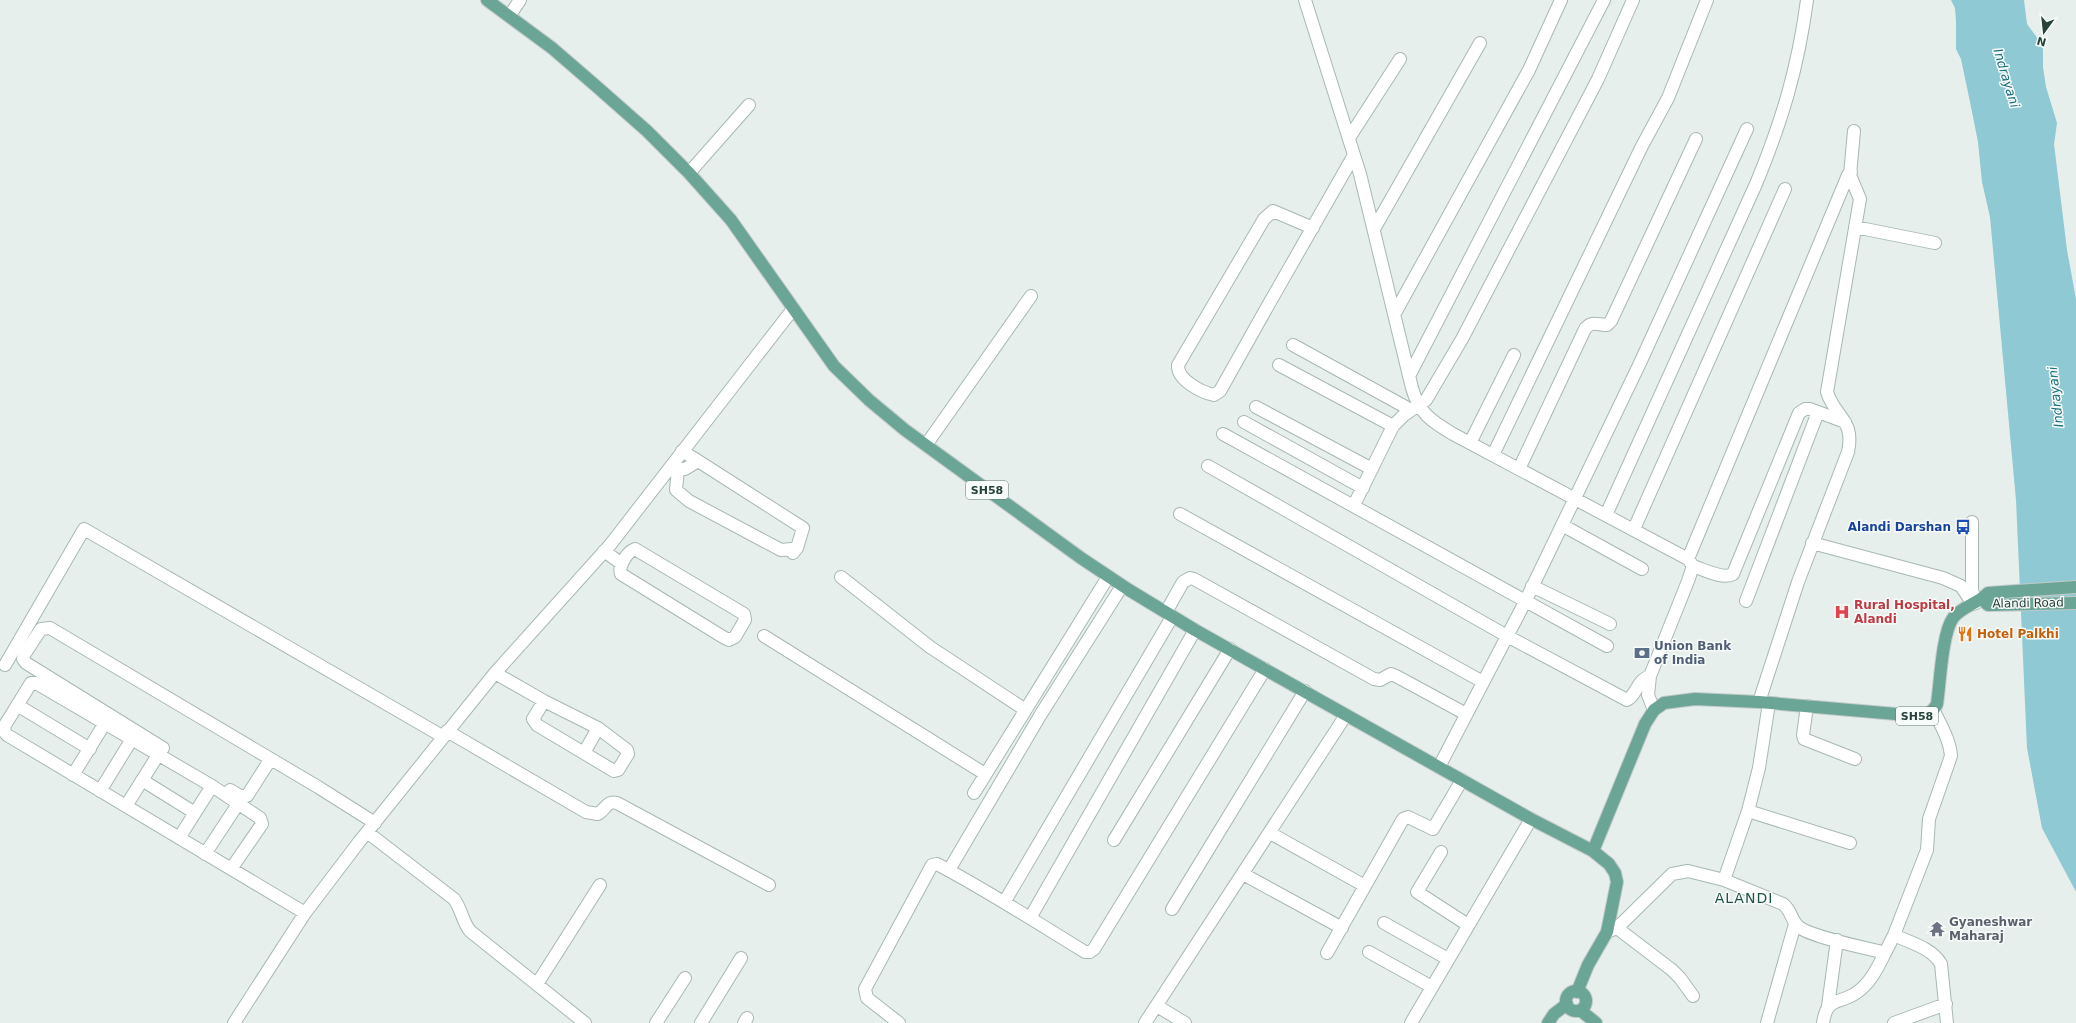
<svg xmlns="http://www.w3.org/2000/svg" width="2076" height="1023" font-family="'DejaVu Sans',sans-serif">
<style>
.water{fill:#8ec9d4}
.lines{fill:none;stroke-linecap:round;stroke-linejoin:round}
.minor-casing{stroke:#a8b8b2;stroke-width:14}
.major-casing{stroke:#c2cac8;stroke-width:14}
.minor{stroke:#fff;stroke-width:12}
.major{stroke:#6aa596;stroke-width:12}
.labels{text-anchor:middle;stroke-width:3;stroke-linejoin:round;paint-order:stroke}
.shield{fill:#f7fbf9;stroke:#637a73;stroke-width:1}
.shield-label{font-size:11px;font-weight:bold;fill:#24423a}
.transit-label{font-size:12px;font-weight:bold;fill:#164399;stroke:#f7fbf9;text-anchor:end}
.street-label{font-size:12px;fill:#24423a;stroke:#f7fbf9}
.health-label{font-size:12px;font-weight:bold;fill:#be3a42;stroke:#f7fbf9;text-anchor:start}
.food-label{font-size:12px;font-weight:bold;fill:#c56008;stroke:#f7fbf9;text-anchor:start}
.service-label{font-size:12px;font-weight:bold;fill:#4e5e75;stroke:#f7fbf9;text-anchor:start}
.worship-label{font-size:12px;font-weight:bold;fill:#5b616d;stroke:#f7fbf9;text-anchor:start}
.water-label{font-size:13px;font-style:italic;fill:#1c6f80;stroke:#f7fbf9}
.quarter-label{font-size:14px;letter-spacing:1px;fill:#1f5548;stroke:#f7fbf9}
</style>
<rect width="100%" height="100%" fill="#e6efeb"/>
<!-- water -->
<path class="water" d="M1951 0H2024L2027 24 2038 39 2043 49V67L2046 87 2057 123 2054 144 2067 250 2076 299V892L2042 828 2027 748 2016 500 1990 217 1982 182 1978 142 1970 102 1961 59 1956 49V21L1955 8Z"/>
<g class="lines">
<defs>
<path id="minor" d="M1305 0 1360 174 1412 388C1419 413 1431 421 1453 434L1688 559 1693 566 1688 581 1650 676 1648 695 1654 710
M510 15 520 0
M1349 138 1400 59
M689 173 749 105
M1855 227 1935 243
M1313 228 1273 211 1264 219 1178 365C1177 380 1201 392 1214 395L1220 391C1264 312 1309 233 1354 155
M1374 229 1480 43
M1395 313 1529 70 1561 0
M1293 345 1411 410
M1279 365 1393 426
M1409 376 1604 0
M1256 407 1372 469
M1244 422 1363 488
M1223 434 1607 646
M1470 443 1514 355
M926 445 1031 296
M682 451 695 459 803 528 797 548 793 553 792 549 781 550 689 501 676 490 678 469H685L698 461
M1493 455 1642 146 1668 98 1707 0
M1208 466 1507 636 1627 700C1637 695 1636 681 1650 676
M1519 469 1585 329C1592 320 1598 325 1607 325L1611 321 1696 139
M1354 505 1393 426 1404 415 1426 400 1462 339 1598 79 1633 0
M1180 514 1483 682
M1606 515 1756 184C1782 121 1798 68 1807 0
M1972 522V590L1976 603
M1562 525 1642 569
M1634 529 1785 189
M1812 543 1943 578 1961 586 1973 604
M635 549 744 614 745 620 735 637 729 640 723 637 621 574C618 566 627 552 635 549Z
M604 551 622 564
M1688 559 1848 175 1851 172
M1693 566C1703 569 1723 580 1733 574L1799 413 1805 409H1810L1845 422
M841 577 930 647 1024 709
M1532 586 1610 624
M1746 601 1818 412
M1166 612 1183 582 1190 578 1194 579 1374 679 1380 680 1391 674 1396 676 1466 714
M764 636 985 774
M5 665 84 529 442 736
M495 673 544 701 598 728 627 750 628 754 618 770 614 771 537 725 533 719 544 701
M1759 702 1798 582 1848 452C1855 419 1835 418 1827 392L1860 199 1850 175 1854 131
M1769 703 1759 768 1748 811 1724 880 1783 904C1792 911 1791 921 1799 927 1811 937 1867 948 1885 953L1894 935
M17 705 90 749
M1807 706 1803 735 1804 739 1855 759
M1934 711C1941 726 1950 740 1951 756L1929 819 1927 850 1894 935C1911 943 1932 948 1941 964L1947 1023
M447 731 586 812 598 814C606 809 607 800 617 803L769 885
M163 748 26 663 23 659 24 655 41 629 50 628 318 787 375 823
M584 753 598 728
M1439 767 1526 600 1640 363 1747 129
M73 775 105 723
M142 780 195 813
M230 790 240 796H247L270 760
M100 791 132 739
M974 793 1108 577
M126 806 158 755
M1748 811 1850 843
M367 832 454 899C462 910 462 921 470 931L585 1023
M1270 833 1365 886
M179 838 212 786
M1114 840 1230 649
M1441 852 1417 892 1468 925
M205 854 238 804
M231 869 262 824 260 818 212 786 36 683H31L5 725 4 731 7 735 305 913
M949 870 1041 714 1122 586
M1243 874 1342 928
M1005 901 1172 617
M1172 909 1305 691
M1030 918 1195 630
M1384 923 1448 959
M1617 928 1672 970 1680 978 1693 996
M1607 932 1617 928 1672 874 1688 871 1724 880
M1369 952 1432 987
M1327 953 1403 819 1408 817 1433 829 1462 780
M537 984 600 885
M1157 1006 1185 1023
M1828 1006 1837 940
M234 1023 305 913 359 842 495 673 610 545 793 309
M656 1023 685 978
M701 1023 741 958
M744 1023 747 1018
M899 1023 867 998 865 989 932 865 937 864C988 891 1036 922 1085 952H1090L1094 949 1265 669
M1145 1023 1346 715
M1411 1023 1531 819
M1767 1023 1795 924
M1823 1023C1827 996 1838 1005 1856 993 1870 984 1878 967 1885 953
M1894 1023 1946 1004"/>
<path id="major" d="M487 0 552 48 596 86 647 131 689 173 731 220 834 366 869 400 905 430 1081 558 1129 590 1195 630 1531 819 1593 851 1609 864 1615 873 1617 882 1607 932 1588 965 1577 992
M1982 599 1988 605 2076 603
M1593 851 1645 724 1654 710 1664 703 1695 699 1759 702 1919 716C1928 714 1933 712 1937 704 1940 684 1942 633 1953 618 1962 606 1978 604 1988 593L2076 587
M1566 1001a10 10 0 1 1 20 0a10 10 0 1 1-20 0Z
M1580 1010 1596 1023
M1548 1023 1554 1014 1567 1004"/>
</defs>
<!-- minor casing -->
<use href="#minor" class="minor-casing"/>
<!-- major casing -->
<use href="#major" class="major-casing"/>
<!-- minor -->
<use href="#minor" class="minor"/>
<!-- major -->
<use href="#major" class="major"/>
</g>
<!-- icons -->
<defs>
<symbol id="bus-bare" viewBox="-9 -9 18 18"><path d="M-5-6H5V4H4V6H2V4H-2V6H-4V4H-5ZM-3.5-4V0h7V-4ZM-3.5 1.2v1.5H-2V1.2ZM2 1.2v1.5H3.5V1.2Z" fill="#1a4fb4" stroke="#f7fbf9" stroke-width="2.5" paint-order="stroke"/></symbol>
<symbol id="hospital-bare" viewBox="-9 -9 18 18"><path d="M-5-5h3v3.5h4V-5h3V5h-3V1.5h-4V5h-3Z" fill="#e0444e" stroke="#f7fbf9" stroke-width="2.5" paint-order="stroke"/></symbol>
<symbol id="restaurant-bare" viewBox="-9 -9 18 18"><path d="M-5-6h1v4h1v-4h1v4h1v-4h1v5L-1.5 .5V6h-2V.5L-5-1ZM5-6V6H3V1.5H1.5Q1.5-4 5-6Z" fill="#e8710a" stroke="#f7fbf9" stroke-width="2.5" paint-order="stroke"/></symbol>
<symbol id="bank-bare" viewBox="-9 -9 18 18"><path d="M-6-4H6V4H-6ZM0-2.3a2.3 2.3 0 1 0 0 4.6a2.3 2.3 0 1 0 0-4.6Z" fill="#5c6f8a" stroke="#f7fbf9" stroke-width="2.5" paint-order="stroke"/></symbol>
<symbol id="temple-bare" viewBox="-9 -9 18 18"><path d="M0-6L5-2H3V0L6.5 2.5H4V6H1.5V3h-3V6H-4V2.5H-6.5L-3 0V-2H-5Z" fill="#6b7280" stroke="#f7fbf9" stroke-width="2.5" paint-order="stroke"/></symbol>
</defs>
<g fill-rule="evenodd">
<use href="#bus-bare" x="1952" y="516" width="22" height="22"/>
<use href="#hospital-bare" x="1831" y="601" width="22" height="22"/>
<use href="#restaurant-bare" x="1954" y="623" width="22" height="22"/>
<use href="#bank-bare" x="1631" y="642" width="22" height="22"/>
<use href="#temple-bare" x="1926" y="918" width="22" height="22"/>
</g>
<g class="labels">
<!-- shield labels -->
<g class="shield">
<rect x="966" y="481" width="42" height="18" rx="3"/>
<rect x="1896" y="707" width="42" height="18" rx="3"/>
</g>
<g class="shield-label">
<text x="987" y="494">SH58</text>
<text x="1917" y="720">SH58</text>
</g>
<!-- transit labels -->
<g class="transit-label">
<text x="1951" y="531">Alandi Darshan</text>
</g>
<!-- street labels -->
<g class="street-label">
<text transform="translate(2028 603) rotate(-1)" y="4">Alandi Road</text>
</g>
<!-- health labels -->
<g class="health-label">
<text x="1854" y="609">Rural Hospital,<tspan x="1854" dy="14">Alandi</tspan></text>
</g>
<!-- food labels -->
<g class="food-label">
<text x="1977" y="638">Hotel Palkhi</text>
</g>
<!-- service labels -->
<g class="service-label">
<text x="1654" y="650">Union Bank<tspan x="1654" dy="14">of India</tspan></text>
</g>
<!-- worship labels -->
<g class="worship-label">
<text x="1949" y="926">Gyaneshwar<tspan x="1949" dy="14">Maharaj</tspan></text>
</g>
<!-- water labels -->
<g class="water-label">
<text transform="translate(2007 78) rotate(73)" y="5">Indrayani</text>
<text transform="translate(2055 397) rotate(-96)" y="5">Indrayani</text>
</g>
<!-- quarter labels -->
<g class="quarter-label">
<text x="1744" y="903">ALANDI</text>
</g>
</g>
<!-- north arrow -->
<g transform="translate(2044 32) rotate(195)" stroke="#f7fbf9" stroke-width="3" paint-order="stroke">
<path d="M0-3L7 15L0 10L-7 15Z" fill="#24423a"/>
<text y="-6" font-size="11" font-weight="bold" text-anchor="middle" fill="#24423a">N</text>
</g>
</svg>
